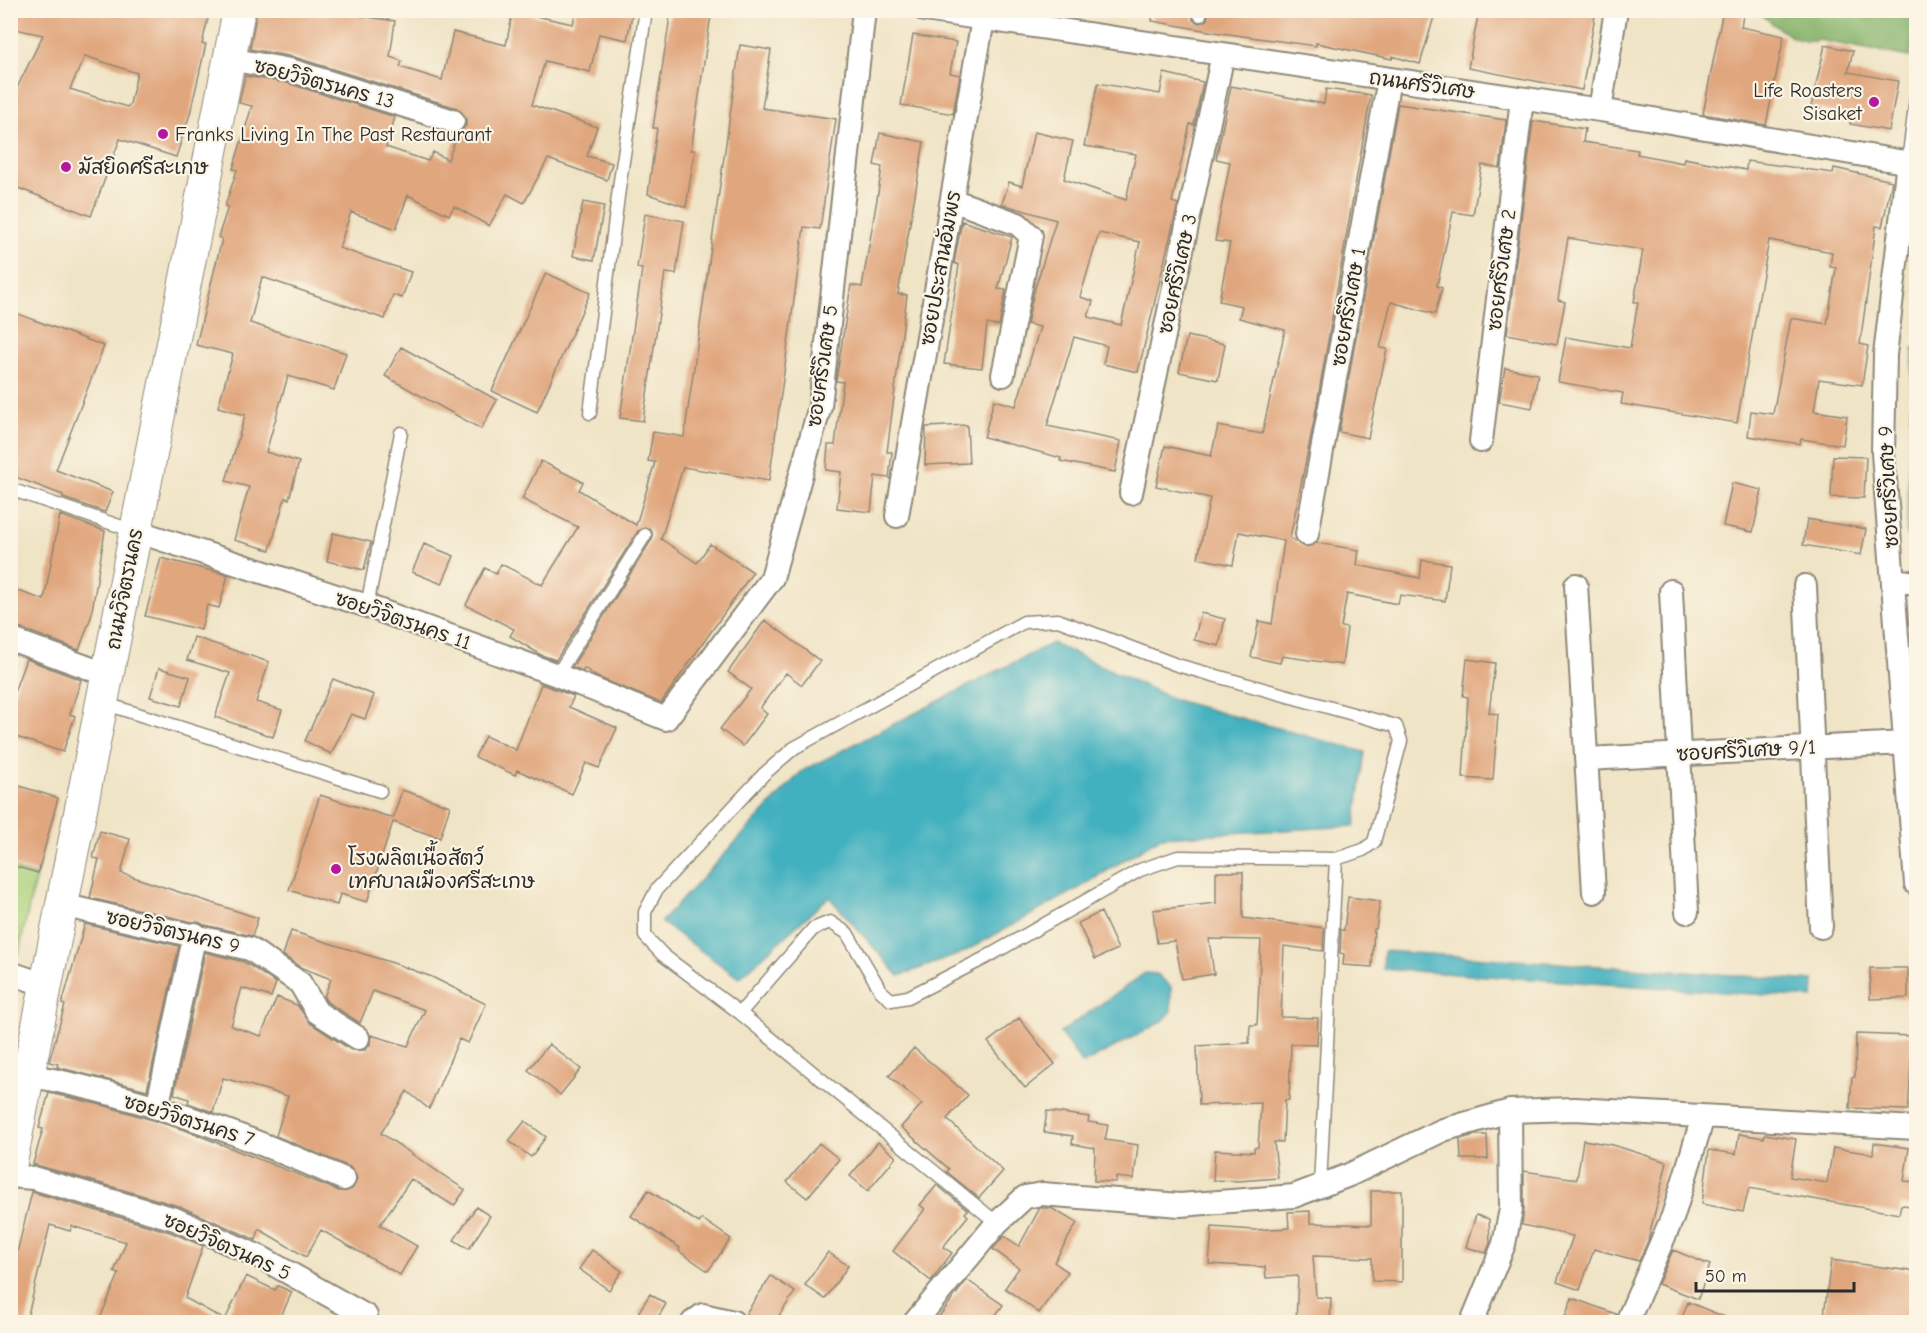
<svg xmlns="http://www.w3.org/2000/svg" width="1927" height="1333" font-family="'Comic Neue','Playpen Sans Thai',sans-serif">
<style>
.green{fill:#aad27d;stroke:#6a7e54;stroke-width:1.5}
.forest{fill:#87b46c;stroke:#59704c;stroke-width:1.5}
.water{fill:#43b1bf;stroke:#376e75;stroke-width:1.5}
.building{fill:#e0a67d;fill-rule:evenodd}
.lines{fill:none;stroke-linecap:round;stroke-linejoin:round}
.lane-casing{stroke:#8e8878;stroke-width:15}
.street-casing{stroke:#8e8878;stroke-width:26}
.secondary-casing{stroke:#8e8878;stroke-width:34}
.lane{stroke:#fff;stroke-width:12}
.street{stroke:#fff;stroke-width:22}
.secondary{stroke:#fff;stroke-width:32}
.poi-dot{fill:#b5179e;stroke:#fcf5e5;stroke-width:2}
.labels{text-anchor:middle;stroke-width:4.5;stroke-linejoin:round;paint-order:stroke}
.street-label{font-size:20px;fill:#2b2b2b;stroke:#fcf5e5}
.poi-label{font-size:20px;fill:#2b2b2b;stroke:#fcf5e5;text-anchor:start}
</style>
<rect width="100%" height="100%" fill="#fcf5e5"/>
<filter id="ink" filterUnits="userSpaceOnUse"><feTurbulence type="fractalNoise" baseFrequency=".0167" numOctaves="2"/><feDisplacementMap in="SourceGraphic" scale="12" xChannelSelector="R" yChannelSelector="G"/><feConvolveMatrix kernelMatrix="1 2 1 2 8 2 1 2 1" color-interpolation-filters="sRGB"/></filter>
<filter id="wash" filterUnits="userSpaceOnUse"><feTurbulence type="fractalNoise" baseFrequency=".008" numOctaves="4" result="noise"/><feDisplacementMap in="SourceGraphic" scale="24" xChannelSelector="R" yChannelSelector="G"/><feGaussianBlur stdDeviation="1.35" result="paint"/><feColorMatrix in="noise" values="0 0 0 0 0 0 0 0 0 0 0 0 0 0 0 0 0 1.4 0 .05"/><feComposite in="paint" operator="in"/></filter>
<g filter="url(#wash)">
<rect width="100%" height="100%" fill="#f0e4c6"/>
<!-- green -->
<path class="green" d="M11 868 36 876 18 955 11 953Z"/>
<!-- forest -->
<path class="forest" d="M1762 11H1916L1910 57 1819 40C1796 46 1780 29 1763 16Z
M1916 347V553L1906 534 1913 349Z"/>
<!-- water -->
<path class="water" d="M1052 643 1175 700 1365 752 1355 826 1161 837 1081 887 962 953 899 976 829 897 739 978 661 922 802 771Z
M1384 951 1814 981 1813 998 1383 969Z
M1145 973 1157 974 1171 987V1012L1163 1021 1083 1064 1060 1033Z"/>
<g id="blocks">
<!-- building -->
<path class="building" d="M10 10H210L202 44H206L190 114 176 157 120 139 91 216 10 185V102L43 35 10 28ZM85 56 137 73 130 104 127 107 70 89Z
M257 10H362L361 16 395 21 390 57 402 61 400 67 442 80 453 32 506 45 513 11 573 24 576 10H633L627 40 599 34 590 72 545 61 532 105 597 127 587 156 612 163 607 180 548 159 524 203 507 194 489 226 454 206 449 215 408 195 396 229 351 212 339 248 411 272 402 298 393 295 385 319 262 277 250 323 346 353 334 390 288 376 266 452 299 462 289 499 285 498 270 550 234 540 249 487 226 481 245 415 218 407 233 354 196 345 222 239 218 237 228 207 225 206 237 170 233 169 252 106 239 103 245 76 287 83 395 117 386 147 428 161 433 152 448 160 458 133 466 126V119L457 108 294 57 250 49Z
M671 10 711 15 691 150H695L686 207 648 194 657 128H653Z
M1153 10H1192L1193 20 1199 23 1207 20 1208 10H1436L1420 64 1392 56V59L1316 43V46L1214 32 1152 21Z
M1479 10H1596L1582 90 1468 68Z
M1723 10H1744L1741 27 1784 36 1766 125 1703 114Z
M913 35 956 42 950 73 960 75 953 114 901 105Z
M740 45 771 50 762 108 836 119 820 229 804 227 769 481 683 467 661 539 697 563 710 544 753 572 661 703 597 677 584 668 583 671 572 667 652 539V532L649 528 638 531 556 660 541 655 510 636 514 629 466 605 485 568 496 574 501 564 542 585 578 527 522 499 541 461 583 482 579 490 636 525 655 462 648 461 653 432 684 437Z
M1825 45 1853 51 1848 72 1898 81 1889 131 1850 124 1851 116 1811 107Z
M1164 73 1203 82 1194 125 1190 124 1172 202 1178 204 1138 372 1103 364 1107 346 1074 337 1047 426 1121 441 1115 472 1060 461 1061 458 984 437 994 400 1016 406 1040 327 1027 324 1033 295 1056 220 1002 204 1009 182 1022 186 1034 132 1073 141 1064 179 1126 200 1136 154 1084 146 1098 83 1160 94ZM1099 233 1140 242 1121 325 1088 317 1093 301 1080 297Z
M1231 86 1324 104 1326 89 1371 95 1313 426 1290 538 1305 547 1317 543 1359 550 1357 565 1420 578 1422 560 1450 564 1445 601 1400 595 1398 604 1347 594 1341 627 1347 628 1342 665 1282 656 1280 663 1251 657 1259 621 1272 624 1284 541 1239 532 1233 565 1198 558 1210 498 1156 486 1165 446 1211 456 1218 426 1262 434 1285 330 1239 318 1242 306 1219 301 1230 243 1215 241 1230 162 1216 159Z
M1398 104 1506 120 1500 168 1482 165 1473 215 1453 212 1437 286 1442 288 1435 314 1391 302 1380 348 1387 349 1368 438 1339 432Z
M1533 121 1585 129 1583 142 1638 150 1637 154 1683 163 1684 158 1746 170 1747 161 1833 173 1834 168 1892 181 1882 227 1876 226 1868 286 1860 344 1868 346 1862 385 1819 379 1814 411 1847 416 1843 445 1801 439 1800 444 1748 436 1751 411 1773 414 1791 318 1827 324 1836 268 1830 267 1832 252 1769 240 1737 423 1621 404 1623 393 1558 382 1566 337 1630 348 1638 302H1634L1643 250 1568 238 1558 300 1565 302 1557 344 1507 334Z
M880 133 924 142 898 294 907 295 887 452H892L889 478 875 476 871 512 837 508 841 472 826 470 828 445H835L843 382 836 381 851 285 862 287 877 199 882 167 874 165Z
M583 202 604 206 594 260 573 256Z
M645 214 684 221 676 274 665 273 643 421 620 418 642 269 637 268Z
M962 221 1012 237 998 289 1006 290 999 326 987 324 982 368 944 364 959 265 954 263Z
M546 273 590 293 537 412 492 391Z
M10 311 104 346 56 470 113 492 105 512 63 498V495L10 475Z
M1187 336 1225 344 1218 380 1179 372Z
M401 347 497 400 481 429 385 376Z
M1505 368 1538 374 1532 408 1499 402Z
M967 425 969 463 925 465 926 427Z
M1833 456 1866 457 1864 498 1831 497Z
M1732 483 1762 490 1753 532 1723 526Z
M60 515 105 531 91 617 79 650 10 624V588L44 600Z
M1807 519 1866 529 1861 555 1803 545Z
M333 533 371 542 364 570 327 561Z
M424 544 454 556 442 584 412 572Z
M161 558 228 575 219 608 207 605 201 630 145 616Z
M1201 613 1225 619 1219 646 1194 640Z
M765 620 820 661 802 685 786 673 760 708 767 714 743 746 720 729 751 689 728 672Z
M194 637 269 662 256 702 282 710 273 737 215 717 230 673 187 660Z
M26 659 81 680 70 714 75 716 63 752 10 735V694L13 695Z
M1467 659 1495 663 1489 713 1498 714 1493 780 1463 778 1468 697 1463 696Z
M159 668 190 677 181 706 150 697Z
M333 679 374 695 365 719 351 714 331 754 305 741Z
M541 684 574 696 569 707 617 728 599 768 586 763 572 794 517 770 515 775 475 757 485 736 516 750Z
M10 783 58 798 38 873 10 865Z
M402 790 450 806 440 838 393 822 367 902 340 894 337 905 289 890 320 795 393 818Z
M100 831 130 839 121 873 258 918 252 936 90 898 99 859 93 858Z
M1216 872H1243V918L1324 928 1323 951 1284 946 1281 1017 1318 1018 1317 1045 1291 1044 1289 1100H1285L1283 1142H1274L1278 1178 1239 1181 1213 1180 1215 1150 1254 1152V1148L1258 1147 1261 1103 1199 1105 1197 1046 1249 1043 1250 1025H1257L1261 940 1209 939 1214 974 1182 979 1175 941 1157 943 1153 910 1216 903Z
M1348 897 1380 901 1376 929H1374L1372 967 1343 965 1344 954 1340 953 1341 930H1344Z
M1101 912 1118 949 1095 959 1078 923Z
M85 924 179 946 147 1090 57 1067 58 1064 49 1062 65 1005 62 1004Z
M291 931 396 964 432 977 486 1004 468 1043 459 1039 429 1109 407 1091 381 1133 465 1190 454 1206 411 1179 380 1225 417 1246 400 1275 321 1230 306 1257 259 1229 256 1240 179 1206 33 1164 43 1129 39 1128 49 1093 106 1106 185 1130 339 1191 352 1189 357 1178 350 1167 276 1136 288 1096 223 1078 213 1112 188 1103 189 1099 174 1094 205 952 244 962 276 983 271 997 242 988 231 1026 261 1036 277 997 297 1005 310 1023 351 1050H365L370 1045 371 1035 408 1046 425 1010 373 991 360 1023 327 1002 324 997 331 979 300 967 283 955Z
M1870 968H1908V998L1870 999Z
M1019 1018 1055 1064 1025 1088 988 1042Z
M1856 1034 1913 1036 1908 1110 1850 1108 1852 1077H1855Z
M549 1044 581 1069 560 1095 528 1070Z
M914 1048 968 1095 947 1119 1003 1171 979 1198 947 1172 949 1169 901 1127 922 1104 889 1076Z
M1047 1111 1089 1117 1088 1122 1108 1125 1105 1140 1138 1145 1134 1179 1116 1177V1182L1094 1181 1095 1148 1072 1144 1073 1136 1044 1132Z
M525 1121 546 1137 531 1157 509 1141Z
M1739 1134 1764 1138 1765 1134 1796 1139 1790 1177 1827 1183 1833 1148 1873 1154 1874 1143 1909 1148 1904 1181 1917 1182 1914 1206 1901 1205 1899 1214 1749 1188 1743 1212 1702 1204 1709 1150 1736 1154Z
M1475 1135H1487L1488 1159H1461L1460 1139Z
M1583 1140 1613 1145 1667 1162 1648 1241 1639 1261 1594 1249 1580 1290 1557 1282 1573 1236 1522 1225 1524 1209V1171L1577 1179Z
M878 1142 896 1157 868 1191 850 1176Z
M819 1143 839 1159 807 1198 787 1182Z
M937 1185 968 1210 965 1213 968 1216 943 1247 952 1253 931 1281 893 1251 925 1209 920 1205Z
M648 1190 699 1223 702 1219 731 1239 708 1271 679 1251 680 1248 631 1216Z
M1371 1191H1402V1282L1372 1281V1258L1313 1256 1316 1297 1331 1298 1330 1323H1296L1298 1276 1266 1278 1265 1267 1209 1264 1212 1227 1255 1230 1289 1228 1288 1212 1310 1211V1223L1371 1225Z
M32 1192 170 1232 203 1246 185 1298 225 1320 246 1276 275 1290 278 1286 292 1292 278 1323H98L119 1274 114 1272 126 1242 72 1226 70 1231 50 1225 26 1323H10V1281Z
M476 1207 490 1216 469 1249 454 1240Z
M1040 1208H1051L1077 1223 1054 1262 1068 1272 1039 1313 1005 1288 1019 1268 993 1249 1004 1236 1019 1246Z
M1476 1215 1489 1219 1490 1243 1486 1253 1466 1247Z
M592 1250 622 1271 609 1290 579 1269Z
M1673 1250 1710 1265 1698 1299 1658 1284Z
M828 1252 848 1266 825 1299 805 1285Z
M1831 1260 1917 1272V1323H1823Z
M771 1276 795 1292 774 1323H760L746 1313Z
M967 1280 1003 1305 990 1323H934Z
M650 1294 666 1304 655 1323 638 1313Z
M1572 1298 1616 1314 1614 1323H1563Z
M1688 1302 1737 1322V1323H1680Z"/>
</g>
</g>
<g filter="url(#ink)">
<use href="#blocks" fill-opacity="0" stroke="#8e8878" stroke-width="1.5"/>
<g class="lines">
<defs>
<path id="lane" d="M1200 15V10
M1908 162 1916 99
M590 413 620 181 646 10
M10 489 134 531
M367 606 401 433
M557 675 645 535
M103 703 380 791
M740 1013 813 929 830 922 847 933 881 991 891 1000 908 997 985 958 1140 870 1178 857 1336 859 1363 850 1374 842 1401 741 1396 726 1177 665 1058 620 1024 622 794 748 764 774 657 889 645 912V936L663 955 740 1013 997 1223
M1320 1186 1336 859"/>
<path id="street" d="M925 10 1600 110 1916 164
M229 59 290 70 453 121
M1600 110 1616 10
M1908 162 1885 355 1883 453 1916 884
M952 200 1018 224 1031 236 1003 375
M1481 441 1522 99
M1131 493 1223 54
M897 516 983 19
M136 531 367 606 557 675 666 719 772 578 820 406 864 10
M1307 534 1389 79
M1893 580 1916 583
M1576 585 1594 892
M1805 586 1821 927
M1671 591 1687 912
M10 639 108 675
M1586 759 1906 743
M62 905 250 949 300 983 317 1012 358 1038
M10 973 46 985
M28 1075C137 1095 244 1134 344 1179
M157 1108 195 934
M10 1176 33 1178 175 1219 262 1258 366 1316
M693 1322 703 1315 733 1322
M915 1322 997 1223 1025 1197 1042 1194 1180 1205 1294 1196 1349 1175 1443 1130 1510 1111 1575 1109 1916 1128
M1472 1322 1504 1244 1511 1209 1510 1111
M1627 1322 1673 1216 1703 1117"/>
<path id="secondary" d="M10 1167 239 10"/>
</defs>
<!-- lane casing -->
<use href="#lane" class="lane-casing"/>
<!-- street casing -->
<use href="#street" class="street-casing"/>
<!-- secondary casing -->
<use href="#secondary" class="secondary-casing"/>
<!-- lane -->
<use href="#lane" class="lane"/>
<!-- street -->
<use href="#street" class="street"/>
<!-- secondary -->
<use href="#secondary" class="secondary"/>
</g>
</g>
<!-- markers -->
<g class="poi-dot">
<circle cx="1874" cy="102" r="6"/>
<circle cx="163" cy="134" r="6"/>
<circle cx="66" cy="167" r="6"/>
<circle cx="336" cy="869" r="6"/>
</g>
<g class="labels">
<!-- street labels -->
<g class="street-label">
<text transform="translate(324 83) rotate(15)" y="7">ซอยวิจิตรนคร 13</text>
<text transform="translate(1422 84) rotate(8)" y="7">ถนนศรีวิเศษ</text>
<text transform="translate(940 268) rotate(-80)" y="7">ซอยประสานอัมพร</text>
<text transform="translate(1501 270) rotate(-83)" y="7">ซอยศรีวิเศษ 2</text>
<text transform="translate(1177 274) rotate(-78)" y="7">ซอยศรีวิเศษ 3</text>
<text transform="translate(1348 307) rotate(-80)" y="7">ซอยศรีวิเศษ 1</text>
<text transform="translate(822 366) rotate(-82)" y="7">ซอยศรีวิเศษ 5</text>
<text transform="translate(1888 487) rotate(-93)" y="7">ซอยศรีวิเศษ 9</text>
<text transform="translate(124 589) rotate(-79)" y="7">ถนนวิจิตรนคร</text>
<text transform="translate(403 620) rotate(19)" y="7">ซอยวิจิตรนคร 11</text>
<text transform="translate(1746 750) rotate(-3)" y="7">ซอยศรีวิเศษ 9/1</text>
<text transform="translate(173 931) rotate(13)" y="7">ซอยวิจิตรนคร 9</text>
<text transform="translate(189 1120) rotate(17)" y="7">ซอยวิจิตรนคร 7</text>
<text transform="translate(227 1246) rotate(24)" y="7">ซอยวิจิตรนคร 5</text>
</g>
<!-- poi labels -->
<g class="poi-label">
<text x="1862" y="97" text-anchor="end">Life Roasters<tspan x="1862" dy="23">Sisaket</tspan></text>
<text x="175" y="141">Franks Living In The Past Restaurant</text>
<text x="78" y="174">มัสยิดศรีสะเกษ</text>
<text x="348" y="865">โรงผลิตเนื้อสัตว์<tspan x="348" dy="23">เทศบาลเมืองศรีสะเกษ</tspan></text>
</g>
</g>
<!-- margin -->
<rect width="1927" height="1333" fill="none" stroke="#fcf5e5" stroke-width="36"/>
<!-- scale -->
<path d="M1696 1282v9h158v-9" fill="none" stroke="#2b2b2b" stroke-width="3"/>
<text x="1705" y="1282" font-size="18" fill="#2b2b2b" stroke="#fcf5e5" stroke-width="4.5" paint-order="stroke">50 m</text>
</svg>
